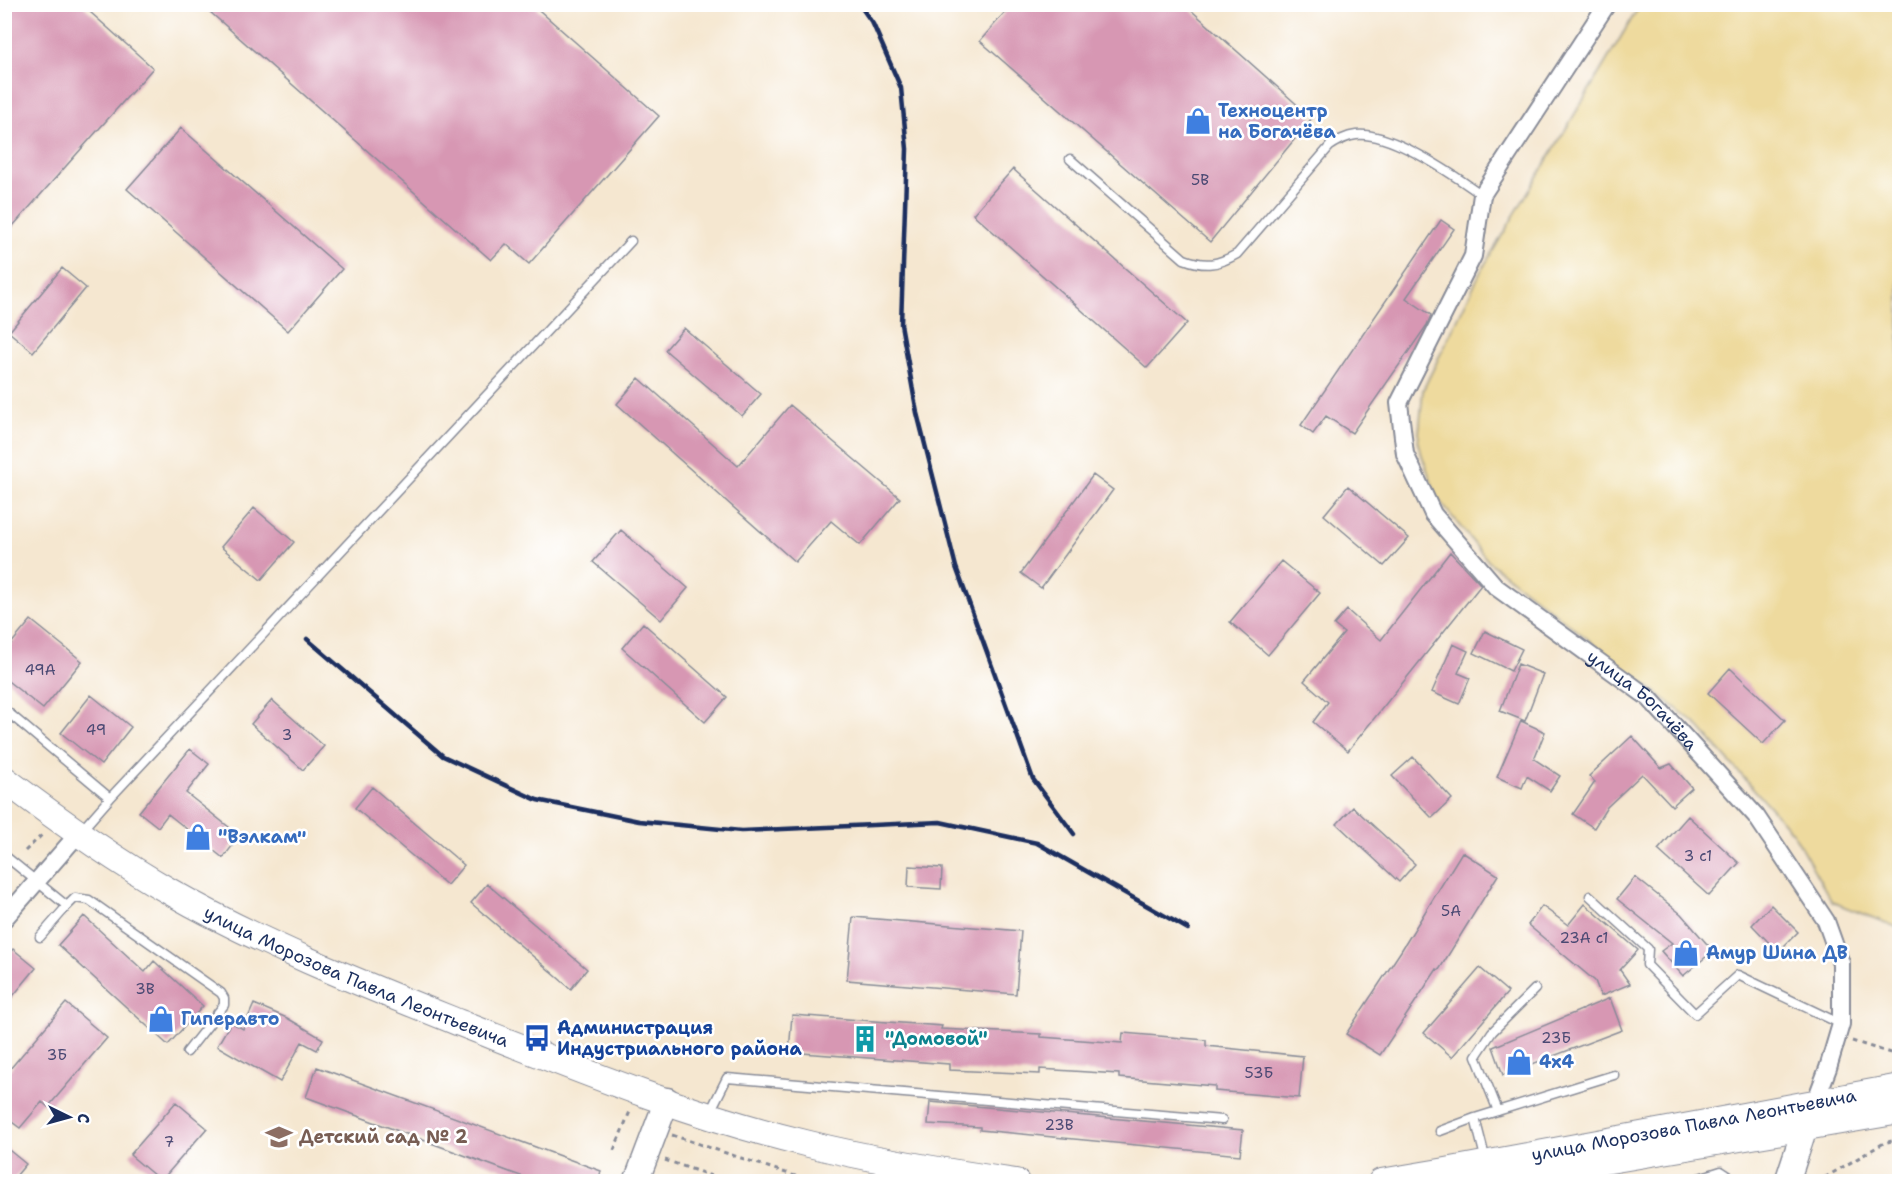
<svg xmlns="http://www.w3.org/2000/svg" width="1904" height="1186" font-family="'Shantell Sans',sans-serif">
<style>
.sand{fill:#eeda9e;stroke:#84847e;stroke-width:1.5}
.building{fill:#d797b3}
.lines{fill:none;stroke-linecap:round;stroke-linejoin:round}
.lane-casing{stroke:#888b97;stroke-width:11}
.street-casing{stroke:#888b97;stroke-width:20}
.secondary-casing{stroke:#888b97;stroke-width:27}
.primary-casing{stroke:#888b97;stroke-width:28}
.path{stroke:#888b97;stroke-width:3;stroke-dasharray:4.5 4.5;stroke-linecap:butt}
.lane{stroke:#fff;stroke-width:8}
.street{stroke:#fff;stroke-width:16}
.secondary{stroke:#fff;stroke-width:24}
.primary{stroke:#fff;stroke-width:26}
.rail{stroke:#1b2f5e;stroke-width:4.5}
.labels{text-anchor:middle;stroke-width:5;stroke-linejoin:round;paint-order:stroke}
.number-label{font-size:15px;fill:#4a4973}
.shop-label{font-size:18px;font-weight:bold;fill:#366cbe;stroke:#fff;text-anchor:start}
.street-label{font-size:18px;fill:#1b2f5e;stroke:#fff}
.transit-label{font-size:18px;font-weight:bold;fill:#164399;stroke:#fff;text-anchor:start}
.culture-label{font-size:18px;font-weight:bold;fill:#0d838f;stroke:#fff;text-anchor:start}
.education-label{font-size:18px;font-weight:bold;fill:#785e54;stroke:#fff;text-anchor:start}
</style>
<rect width="100%" height="100%" fill="#fff"/>
<filter id="ink" filterUnits="userSpaceOnUse"><feTurbulence type="fractalNoise" baseFrequency=".0167" numOctaves="2"/><feDisplacementMap in="SourceGraphic" scale="12" xChannelSelector="R" yChannelSelector="G"/><feConvolveMatrix kernelMatrix="1 2 1 2 8 2 1 2 1" color-interpolation-filters="sRGB"/></filter>
<filter id="wash" filterUnits="userSpaceOnUse"><feTurbulence type="fractalNoise" baseFrequency=".008" numOctaves="4" result="noise"/><feDisplacementMap in="SourceGraphic" scale="24" xChannelSelector="R" yChannelSelector="G"/><feGaussianBlur stdDeviation="1.35" result="paint"/><feColorMatrix in="noise" values="0 0 0 0 0 0 0 0 0 0 0 0 0 0 0 0 0 1.4 0 .05"/><feComposite in="paint" operator="in"/></filter>
<g filter="url(#wash)">
<rect width="100%" height="100%" fill="#f5e7d0"/>
<!-- sand -->
<path class="sand" d="M1640 5H1899V928L1832 902 1793 833 1695 723 1489 562 1437 498 1418 444 1423 390 1482 269Z"/>
<g id="blocks">
<!-- building -->
<path class="building" d="M4 4H81L153 68 4 236Z
M201 4H532L659 116 529 264 506 244 491 260Z
M1012 4H1184L1312 118 1210 242 980 41Z
M181 128 342 269 288 331 127 189Z
M1013 169 1187 323 1147 368 973 214Z
M1441 220 1454 229 1406 298 1431 315 1427 325 1352 433 1326 416 1313 434 1301 425Z
M62 268 86 288 33 352 9 332Z
M684 328 761 394 742 416 665 350Z
M639 378 738 466 790 405 900 498 860 545 831 521 795 562 617 404Z
M1093 475 1113 490 1041 588 1021 573Z
M1348 486 1409 538 1384 566 1324 515Z
M254 508 294 542 261 580 221 547Z
M621 530 688 588 661 620 593 562Z
M1450 552 1481 585 1348 751 1313 722 1328 702 1304 681 1344 633 1334 625 1347 610 1381 640Z
M1281 561 1320 593 1268 655 1230 622Z
M31 620 82 661 43 709 4 678V652Z
M643 623 727 697 705 722 622 648Z
M1485 631 1522 649 1511 671 1474 653Z
M1453 644 1468 651 1458 673 1470 678 1459 704 1432 692Z
M1518 664 1543 674 1525 721 1500 711Z
M1730 668 1785 720 1763 744 1708 693Z
M91 695 131 727 101 765 61 733Z
M272 700 324 746 303 770 251 724Z
M1521 721 1545 732 1534 759 1560 776 1550 791 1527 776 1522 788 1497 777Z
M1632 736 1661 768 1671 764 1692 788 1672 806 1642 774 1607 807 1594 828 1573 814 1595 782 1589 776Z
M190 749 209 764 186 793 240 836 223 858 168 814 158 827 139 812Z
M1413 757 1452 799 1432 818 1392 776Z
M372 787 464 865 447 885 355 808Z
M1353 807 1415 864 1399 882 1337 824Z
M1688 816 1739 863 1709 896 1658 850Z
M1462 852 1498 875 1439 970 1437 969 1380 1055 1346 1034 1401 951Z
M909 866 942 868 941 889 908 887Z
M1635 877 1681 914 1713 951 1683 976 1661 951 1672 943 1617 899Z
M487 884 587 969 571 989 471 903Z
M1585 904 1638 950 1620 970 1630 984 1601 996 1595 981 1528 925 1542 906 1568 925Z
M1771 905 1798 932 1778 952 1752 925Z
M84 916 145 972 154 961 203 1006 168 1045 58 945Z
M853 917 1021 931 1016 994 847 980Z
M13 949 36 968 4 1007V959Z
M1480 968 1508 992 1452 1057 1424 1033Z
M1610 998 1622 1030 1503 1075 1493 1047Z
M66 1003 107 1038 48 1107 42 1102 20 1128 4 1116V1076Z
M254 1004 287 1018 323 1039 317 1050 302 1042 280 1082 217 1046 231 1022 243 1029Z
M792 1015 942 1026 941 1029 1041 1034V1037L1122 1043 1123 1033 1206 1040V1046L1303 1056 1299 1098 1215 1091V1086L1119 1078V1074L1040 1069V1074L949 1070V1064L789 1052Z
M317 1067 601 1171 598 1182H537L306 1097Z
M176 1102 207 1128 161 1181 130 1155Z
M930 1102 1243 1130 1240 1155 980 1130V1127L928 1124Z
M4 1146 26 1164 11 1182H4Z"/>
</g>
</g>
<g filter="url(#ink)">
<use href="#blocks" fill-opacity="0" stroke="#888b97" stroke-width="1.5"/>
<g class="lines">
<defs>
<path id="lane" d="M1070 159 1184 259C1205 267 1218 265 1237 254L1330 146C1338 141 1346 136 1356 135 1390 131 1454 175 1482 195
M4 709 110 798 81 831
M110 798 631 241
M4 855 67 906 40 937
M1590 896 1648 949 1647 965 1695 1014 1738 975 1841 1024
M67 906 75 898 89 900 221 993 224 998V1005L187 1052
M1498 1111 1476 1056 1492 1032 1535 989
M710 1112 727 1078 1222 1120
M1440 1131 1475 1118
M1486 1161 1475 1118 1614 1075
M902 1182 905 1166
M1695 1182 1699 1178 1721 1171 1738 1182"/>
<g id="street">
<path id="s1" d="M1607 4 1482 195 1473 256 1399 403 1405 454 1433 514 1496 587 1649 698 1756 816 1826 921 1841 963V1024L1828 1068 1812 1110"/>
<path d="M4 919 78 834"/>
</g>
<path id="secondary" d="M636 1182 667 1100
M1787 1182 1805 1127"/>
<g id="primary">
<path id="s2" d="M4 779C57 819 111 858 169 891 263 945 365 985 465 1025 577 1069 692 1116 809 1144 878 1161 946 1172 1016 1182"/>
<path d="M1496 1179 1900 1111"/>
<path id="s3" d="M1381 1182 1446 1171 1900 1087"/>
</g>
</defs>
<!-- lane casing -->
<use href="#lane" class="lane-casing"/>
<!-- street casing -->
<use href="#street" class="street-casing"/>
<!-- secondary casing -->
<use href="#secondary" class="secondary-casing"/>
<!-- primary casing -->
<use href="#primary" class="primary-casing"/>
<!-- path -->
<path class="path" d="M25 851 44 833
M1852 1041 1900 1056
M672 1135 798 1177
M614 1150 631 1109
M665 1160 729 1182
M1817 1182 1884 1143 1900 1139"/>
<!-- lane -->
<use href="#lane" class="lane"/>
<!-- street -->
<use href="#street" class="street"/>
<!-- secondary -->
<use href="#secondary" class="secondary"/>
<!-- primary -->
<use href="#primary" class="primary"/>
<!-- rail -->
<path class="rail" d="M859 4 873 24 901 88 907 149 901 324 917 413 956 567 1033 779 1074 834
M307 639 443 756 537 800 639 821 741 831 940 822 1037 843 1188 929"/>
</g>
</g>
<!-- icons -->
<defs>
<symbol id="shop-bare" viewBox="-9 -9 18 18"><path d="M-5-2.5h2.3a2.7 3.5 0 0 1 5.4 0H5L5.5 6h-11ZM-1.5-2.5h3a1.5 2.3 0 0 0-3 0Z" fill="#3f7fe0" stroke="#fff" stroke-width="2.5" paint-order="stroke"/></symbol>
<symbol id="bus-bare" viewBox="-9 -9 18 18"><path d="M-5-6H5V4H4V6H2V4H-2V6H-4V4H-5ZM-3.5-4V0h7V-4ZM-3.5 1.2v1.5H-2V1.2ZM2 1.2v1.5H3.5V1.2Z" fill="#1a4fb4" stroke="#fff" stroke-width="2.5" paint-order="stroke"/></symbol>
<symbol id="building-bare" viewBox="-9 -9 18 18"><path d="M-4-6H4V6H1V3H-1V6H-4ZM-2.5-4.3h1.7v1.8h-1.7ZM.8-4.3h1.7v1.8H.8ZM-2.5-1h1.7V.8h-1.7ZM.8-1h1.7V.8H.8Z" fill="#0f9aa8" stroke="#fff" stroke-width="2.5" paint-order="stroke"/></symbol>
<symbol id="school-bare" viewBox="-9 -9 18 18"><path d="M0-5L7-2L0 1L-7-2ZM-4 1L0 2.5L4 1V4Q0 6-4 4Z" fill="#8d6e63" stroke="#fff" stroke-width="2.5" paint-order="stroke"/></symbol>
</defs>
<g fill-rule="evenodd">
<use href="#shop-bare" x="1179" y="102" width="38" height="38"/>
<use href="#shop-bare" x="179" y="818" width="38" height="38"/>
<use href="#shop-bare" x="1667" y="934" width="38" height="38"/>
<use href="#shop-bare" x="142" y="1000" width="38" height="38"/>
<use href="#bus-bare" x="518" y="1019" width="38" height="38"/>
<use href="#building-bare" x="846" y="1020" width="38" height="38"/>
<use href="#shop-bare" x="1500" y="1043" width="38" height="38"/>
<use href="#school-bare" x="260" y="1118" width="38" height="38"/>
</g>
<g class="labels">
<!-- number labels -->
<g class="number-label">
<text x="1200" y="185">5В</text>
<text x="40" y="675">49А</text>
<text x="96" y="735">49</text>
<text x="287" y="740">3</text>
<text x="1698" y="861">3 с1</text>
<text x="1451" y="916">5А</text>
<text x="1584" y="943">23А с1</text>
<text x="145" y="994">3В</text>
<text x="1556" y="1043">23Б</text>
<text x="57" y="1060">3Б</text>
<text x="1259" y="1078">53Б</text>
<text x="1059" y="1130">23В</text>
<text x="169" y="1147">7</text>
</g>
<!-- shop labels -->
<g class="shop-label">
<text x="1218" y="117">Техноцентр<tspan x="1218" dy="21">на Богачёва</tspan></text>
<text x="218" y="843">"Вэлкам"</text>
<text x="1706" y="959">Амур Шина ДВ</text>
<text x="181" y="1025">Гиперавто</text>
<text x="1539" y="1068">4х4</text>
</g>
<!-- street labels -->
<g class="street-label">
<text dy="6" stroke="none"><textPath href="#s1" startOffset="854">улица Богачёва</textPath></text>
<text dy="6" stroke="none"><textPath href="#s2" startOffset="406">улица Морозова Павла Леонтьевича</textPath></text>
<text dy="6" stroke="none"><textPath href="#s3" startOffset="318">улица Морозова Павла Леонтьевича</textPath></text>
</g>
<!-- transit labels -->
<g class="transit-label">
<text x="557" y="1034">Администрация<tspan x="557" dy="21">Индустриального района</tspan></text>
</g>
<!-- culture labels -->
<g class="culture-label">
<text x="885" y="1045">"Домовой"</text>
</g>
<!-- education labels -->
<g class="education-label">
<text x="299" y="1143">Детский сад № 2</text>
</g>
</g>
<!-- margin -->
<rect width="1904" height="1186" fill="none" stroke="#fff" stroke-width="24"/>
<!-- north arrow -->
<g transform="translate(69 1117) rotate(95)" stroke="#ffffff" stroke-width="4.5" paint-order="stroke">
<path d="M0-4.5L10 22L0 15L-10 22Z" fill="#1b2f5e"/>
<text y="-9" font-size="16" font-weight="bold" text-anchor="middle" fill="#1b2f5e">С</text>
</g>
</svg>
